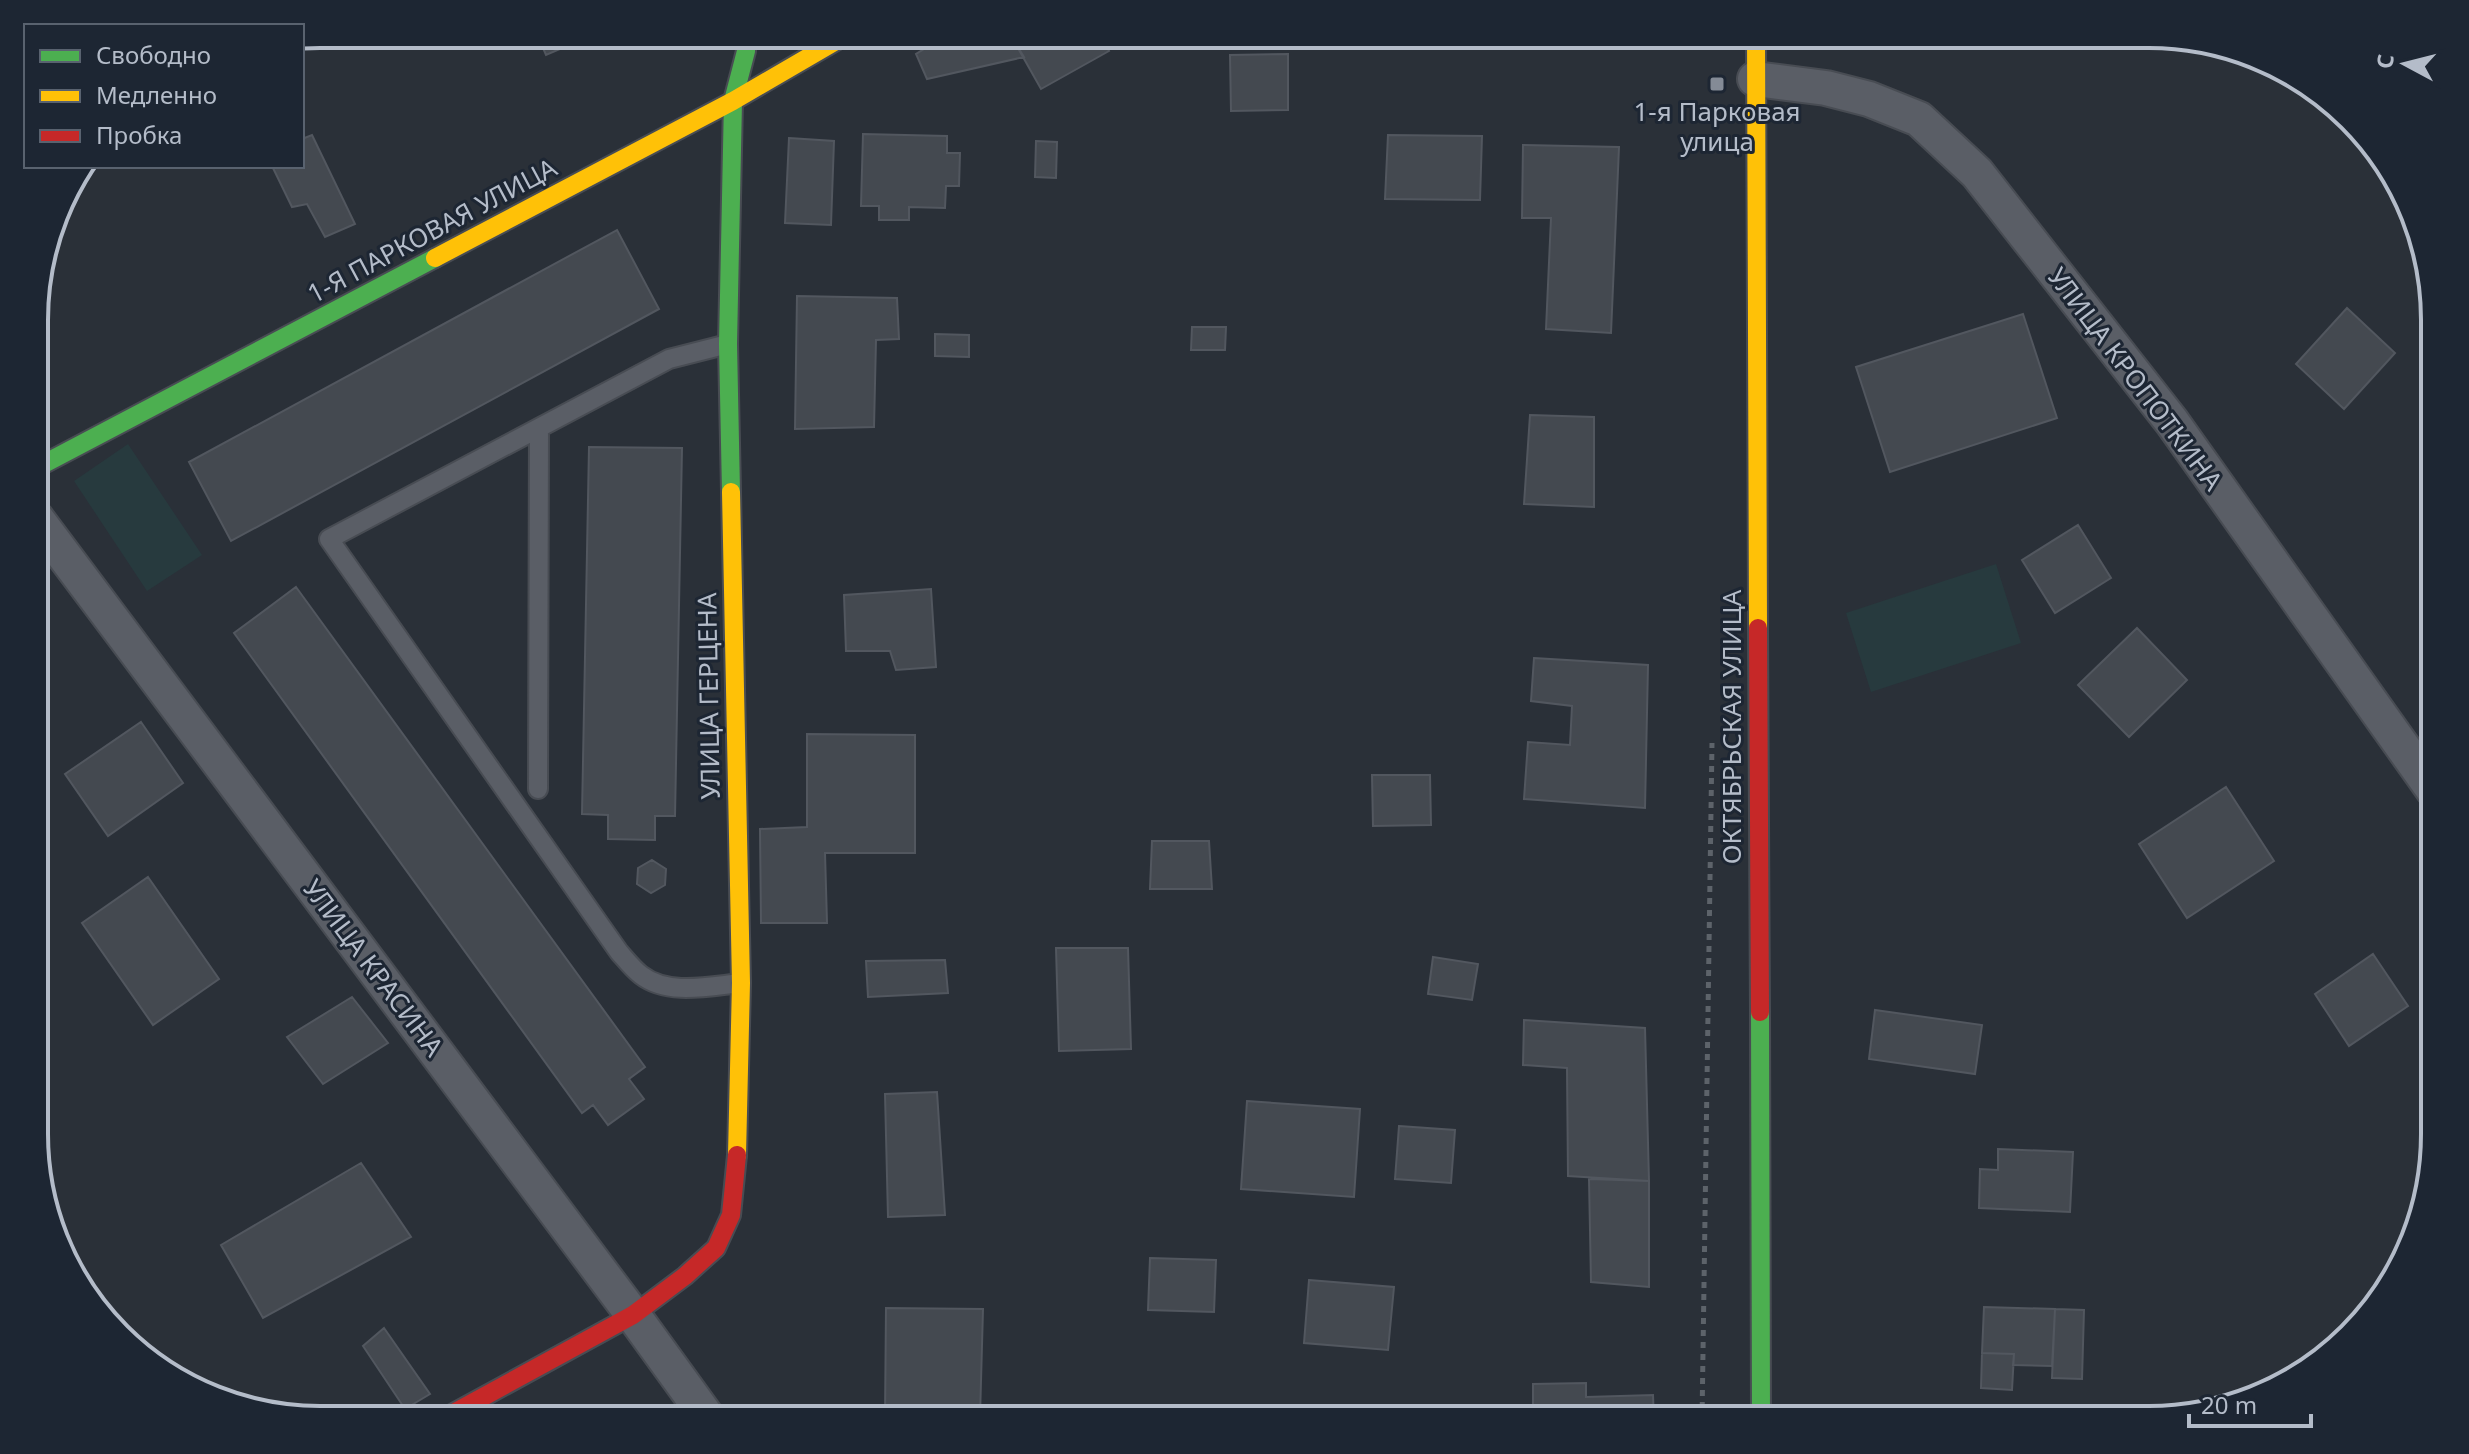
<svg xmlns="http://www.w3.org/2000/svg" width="2469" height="1454" font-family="'Noto Sans',sans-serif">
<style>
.green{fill:#273a3e}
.building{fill:#444950;stroke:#52575f;stroke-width:2}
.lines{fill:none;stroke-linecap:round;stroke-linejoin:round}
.lane-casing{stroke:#484c53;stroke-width:22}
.street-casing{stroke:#484c53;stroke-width:38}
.fast-casing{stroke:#484c53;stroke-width:22}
.slow-casing{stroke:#484c53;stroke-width:22}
.jam-casing{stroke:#484c53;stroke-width:22}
.path{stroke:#5d636a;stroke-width:5;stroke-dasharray:6 6;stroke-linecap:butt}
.lane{stroke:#5a5e66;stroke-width:18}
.street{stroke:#5a5e66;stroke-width:34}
.fast{stroke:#4caf50;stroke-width:18}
.slow{stroke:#ffc107;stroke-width:18}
.jam{stroke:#c62828;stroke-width:18}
.poi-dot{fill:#848b96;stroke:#1d2633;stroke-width:3}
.labels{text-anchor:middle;stroke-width:6;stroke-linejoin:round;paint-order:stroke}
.poi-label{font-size:26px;fill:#b4bcc9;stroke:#1d2633}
.street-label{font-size:26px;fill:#b4bcc9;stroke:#1d2633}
.rim{fill:none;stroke:#b4bcc9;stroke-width:4}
</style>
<rect width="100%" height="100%" fill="#2a3038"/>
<!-- green -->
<path class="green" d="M128 444 202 555 147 591 74 481Z
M1996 564 2021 643 1871 692 1846 613Z"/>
<!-- building -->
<path class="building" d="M537 34H595L546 55Z
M949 34H1010L1024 57 927 79 916 54Z
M1010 34H1099L1109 51 1041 89Z
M1288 54V110L1231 111 1230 55Z
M863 134 947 136V153H960L959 186H946L945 208 909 207V220H879V206H861Z
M312 135 355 224 325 237 307 204 292 207 272 166H302V139Z
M1388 135 1482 136 1480 200 1385 199Z
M789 138 834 141 831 225 785 223Z
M1036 141 1057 142 1056 178 1035 177Z
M1523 145 1619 147 1611 333 1546 329 1551 218H1522Z
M617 230 659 309 231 541 189 462Z
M797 296 897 298 899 339 876 340 874 427 795 429Z
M2347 308 2395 353 2344 409 2296 364Z
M2023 314 2057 418 1890 472 1856 367Z
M1192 327H1226L1225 350H1191Z
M935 334 969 335V357L935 356Z
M1530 415 1594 417V507L1524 504Z
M589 447 682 448 675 816H655V840L608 839V815L582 814Z
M2078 525 2111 578 2055 613 2022 560Z
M296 587 645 1067 629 1079 644 1099 608 1125 593 1105 582 1113 234 633Z
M931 589 936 667 896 670 890 651H846L844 595Z
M2137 628 2187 680 2129 737 2078 685Z
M1534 658 1648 665 1645 808 1524 799 1528 742 1570 745 1572 706 1531 701Z
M141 722 183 783 108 836 65 774Z
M807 734 915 735V853H825L827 923H761L760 829 807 827Z
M1372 775H1430L1431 825 1373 826Z
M2226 787 2274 861 2187 918 2139 844Z
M1152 841H1209L1212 889H1150Z
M652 860 666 869 665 885 651 893 637 884 638 868Z
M148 877 219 979 153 1025 82 923Z
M1056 948H1128L1131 1049 1059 1051Z
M2373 954 2408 1006 2349 1046 2315 994Z
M1433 957 1478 964 1472 1000 1428 994Z
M945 960 948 993 868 997 866 961Z
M352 997 388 1043 323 1084 287 1037Z
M1875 1010 1982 1025 1975 1074 1869 1059Z
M1524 1020 1645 1028 1649 1181 1568 1176 1567 1068 1523 1065Z
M937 1092 945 1215 888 1217 885 1094Z
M1247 1101 1360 1109 1354 1197 1241 1189Z
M1399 1126 1455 1130 1451 1183 1395 1179Z
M1998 1149 2073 1152 2070 1212 1979 1208 1980 1169 1998 1170Z
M361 1163 411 1237 263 1318 221 1245Z
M1589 1179 1649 1181V1287L1591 1282Z
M1150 1258 1216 1260 1214 1312 1148 1310Z
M1309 1280 1394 1287 1388 1350 1304 1343Z
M1984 1307 2055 1309 2052 1366 2013 1365 2014 1354 1982 1353Z
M886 1308 983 1309 980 1417 885 1418Z
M2055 1309 2084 1310 2082 1379 2052 1378Z
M384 1328 430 1394 405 1409 363 1346Z
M1982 1353 2014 1354 2012 1390 1981 1388Z
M1586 1383V1397L1653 1395 1654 1420H1533V1384Z"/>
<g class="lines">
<defs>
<path id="lane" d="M728 344 669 359 329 539 619 952C626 960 633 969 641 975 668 996 710 986 741 983
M538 789 539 428"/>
<path id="street" d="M1755 79 1826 88 1869 99 1919 119 1977 173 2172 422 2434 791
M36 518 633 1315 709 1420"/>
<path id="fast" d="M36 468 435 258
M731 492 728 344 733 101 746 51 745 34
M1760 1012 1761 1420"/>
<path id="slow" d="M1756 34 1758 628
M435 258 733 101 848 34
M731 492 741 983 737 1155"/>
<path id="jam" d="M1758 628 1760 1012
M441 1420 633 1315 685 1276 716 1248 731 1215 737 1155"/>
</defs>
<!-- lane casing -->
<use href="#lane" class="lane-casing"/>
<!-- street casing -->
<use href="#street" class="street-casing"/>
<!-- fast casing -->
<use href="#fast" class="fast-casing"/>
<!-- slow casing -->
<use href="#slow" class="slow-casing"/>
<!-- jam casing -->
<use href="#jam" class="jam-casing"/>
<!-- path -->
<path class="path" d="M1702 1420 1712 743"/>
<!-- lane -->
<use href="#lane" class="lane"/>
<!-- street -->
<use href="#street" class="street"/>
<!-- fast -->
<use href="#fast" class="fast"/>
<!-- slow -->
<use href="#slow" class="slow"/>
<!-- jam -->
<use href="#jam" class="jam"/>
</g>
<!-- markers -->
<rect class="poi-dot" x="1709" y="76" width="16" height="16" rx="4"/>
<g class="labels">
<!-- poi labels -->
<g class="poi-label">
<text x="1717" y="121">1-я Парковая<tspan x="1717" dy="30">улица</tspan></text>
</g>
<!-- street labels -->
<g class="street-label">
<text transform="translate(432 231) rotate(-28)" y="9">1-Я ПАРКОВАЯ УЛИЦА</text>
<text transform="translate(2135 379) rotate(53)" y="9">УЛИЦА КРОПОТКИНА</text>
<text transform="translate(709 696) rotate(-91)" y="9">УЛИЦА ГЕРЦЕНА</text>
<text transform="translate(1732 727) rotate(-90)" y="9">ОКТЯБРЬСКАЯ УЛИЦА</text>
<text transform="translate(373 968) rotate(53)" y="9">УЛИЦА КРАСИНА</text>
</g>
</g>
<!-- crop -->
<path d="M0 0H2469V1454H0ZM320 48H2149A272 272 0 0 1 2421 320V1134A272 272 0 0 1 2149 1406H320A272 272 0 0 1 48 1134V320A272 272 0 0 1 320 48Z" fill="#1d2633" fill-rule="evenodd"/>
<path class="rim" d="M320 48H2149A272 272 0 0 1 2421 320V1134A272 272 0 0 1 2149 1406H320A272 272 0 0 1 48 1134V320A272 272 0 0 1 320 48Z"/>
<!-- legend -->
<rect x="24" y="24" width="280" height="144" fill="#1d2633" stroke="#59626f" stroke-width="2"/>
<rect x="40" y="50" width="40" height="12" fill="#4caf50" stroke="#59626f" stroke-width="2"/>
<text x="96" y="64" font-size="24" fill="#b4bcc9">Свободно</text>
<rect x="40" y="90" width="40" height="12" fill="#ffc107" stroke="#59626f" stroke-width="2"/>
<text x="96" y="104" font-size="24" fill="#b4bcc9">Медленно</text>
<rect x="40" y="130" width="40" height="12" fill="#c62828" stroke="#59626f" stroke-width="2"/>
<text x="96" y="144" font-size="24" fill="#b4bcc9">Пробка</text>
<!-- north arrow -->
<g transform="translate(2405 64) rotate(277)" stroke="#1d2633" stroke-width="6" paint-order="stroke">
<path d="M0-6L14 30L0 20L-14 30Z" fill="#b4bcc9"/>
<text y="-12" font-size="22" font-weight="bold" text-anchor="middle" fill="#b4bcc9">С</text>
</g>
<!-- scale -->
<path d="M2189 1414v12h122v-12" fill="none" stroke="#b4bcc9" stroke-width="4"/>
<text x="2201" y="1414" font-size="24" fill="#b4bcc9" stroke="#1d2633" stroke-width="6" paint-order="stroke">20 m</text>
</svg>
